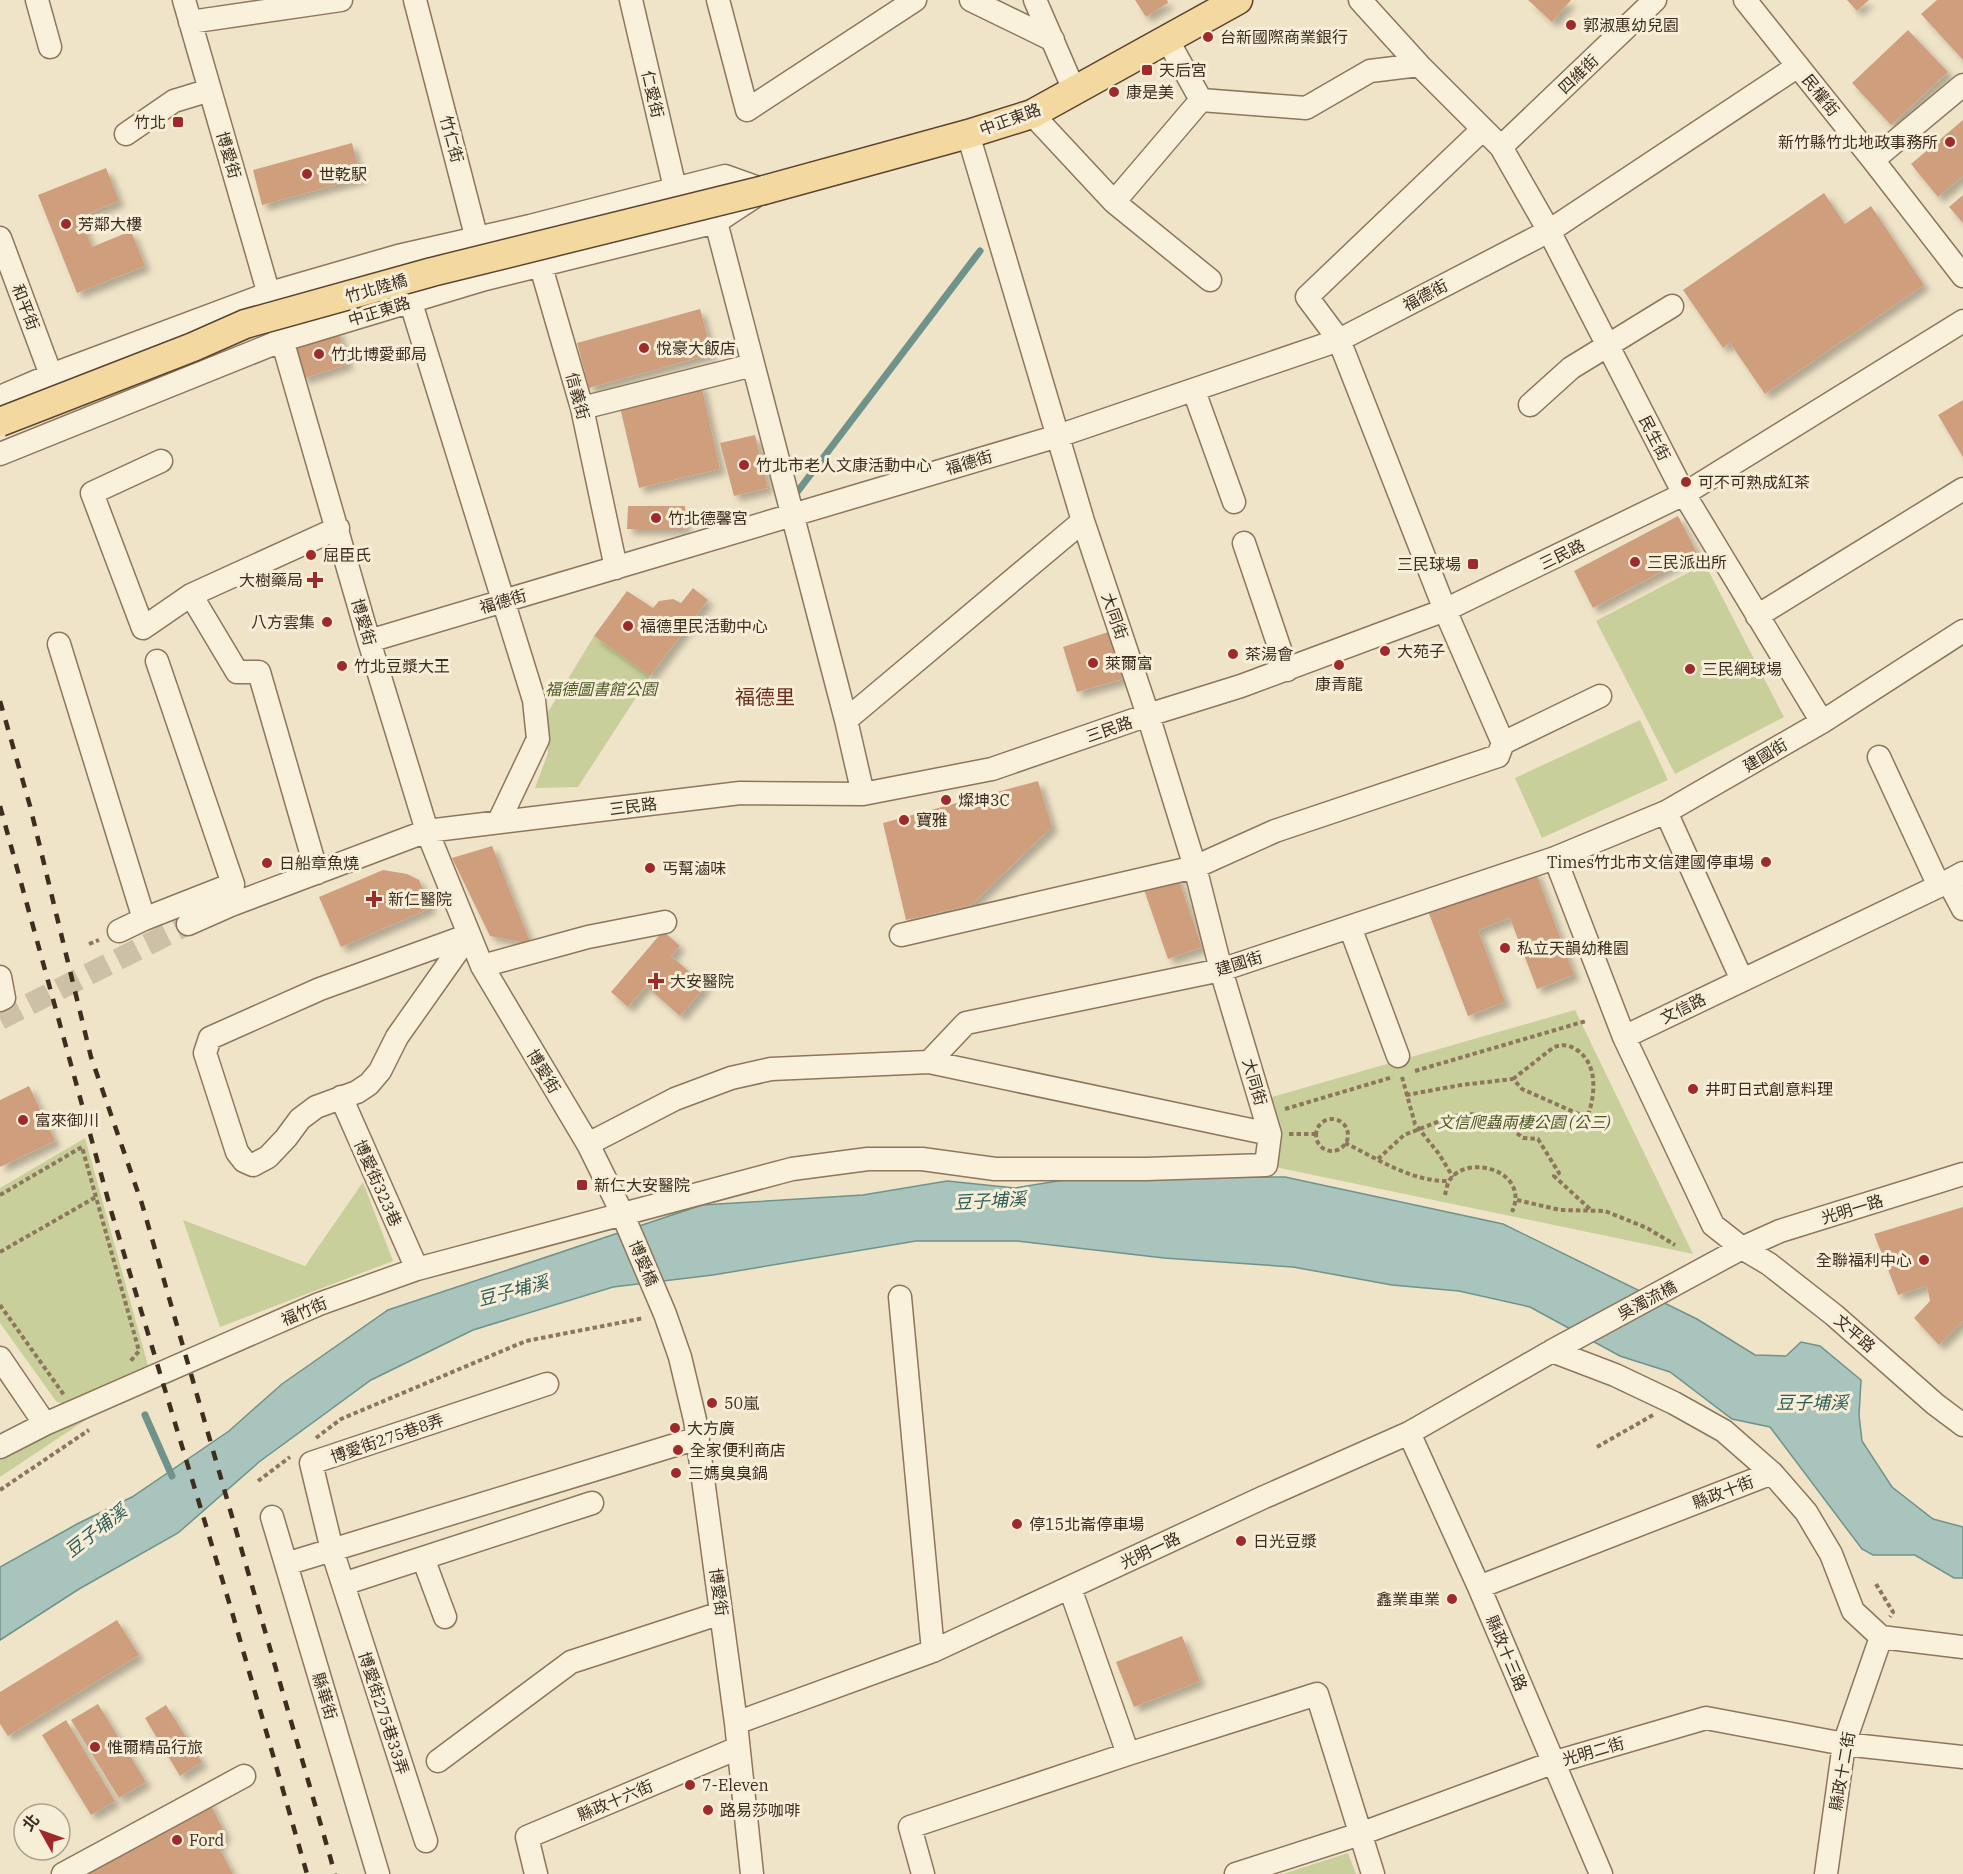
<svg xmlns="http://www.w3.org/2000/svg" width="1963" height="1874" font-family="'IBM Plex Serif','Noto Sans TC',serif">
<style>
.green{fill:#c9cf9b}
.water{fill:#a9c4bc;stroke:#6f938a;stroke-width:1.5}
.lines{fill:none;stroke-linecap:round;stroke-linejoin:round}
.stream{stroke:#6f938a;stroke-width:7}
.building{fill:#cf9f7d;filter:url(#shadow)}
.minor-tunnel{stroke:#ccc0a6;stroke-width:22;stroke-dasharray:22 11;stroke-linecap:butt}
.minor-casing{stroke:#8d765c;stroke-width:25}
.major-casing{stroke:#5b4430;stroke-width:31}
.path{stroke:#8d765c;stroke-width:4;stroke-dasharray:4.5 3;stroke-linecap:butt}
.minor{stroke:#faf1dc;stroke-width:22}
.major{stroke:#f3d9a0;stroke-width:28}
.rail{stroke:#3d2e20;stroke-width:4.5;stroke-dasharray:10 10;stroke-linecap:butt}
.major-bridge-casing{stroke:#5b4430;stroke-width:31;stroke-linecap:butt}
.major-bridge{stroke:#f3d9a0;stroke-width:28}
.poi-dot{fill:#9e2a2b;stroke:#f7eed8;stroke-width:2}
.labels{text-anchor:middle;stroke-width:6;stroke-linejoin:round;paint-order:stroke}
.poi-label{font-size:16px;fill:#3d2e20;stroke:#f7eed8;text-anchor:start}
.street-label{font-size:16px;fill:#3d2e20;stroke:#f7eed8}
.park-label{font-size:16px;font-style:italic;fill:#4d5a26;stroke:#f7eed8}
.water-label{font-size:18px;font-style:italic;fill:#2f5d5a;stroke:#f7eed8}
.quarter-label{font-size:20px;fill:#6b2e1e;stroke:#f7eed8}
</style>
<defs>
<filter id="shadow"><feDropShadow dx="5.5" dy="5.5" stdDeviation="3" flood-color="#0004"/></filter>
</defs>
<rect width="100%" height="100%" fill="#f0e4c8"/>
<!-- green -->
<path class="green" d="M1705 564 1784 717 1675 774 1596 621Z
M594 636 650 676 578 787 535 788 548 753 545 717Z
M1640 720 1668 780 1542 838 1515 778Z
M1575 1010 1693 1254 1270 1166 1272 1097Z
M85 1138 149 1369 71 1408 56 1401 0 1323V1188Z
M363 1182 393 1261 220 1327 183 1220 305 1266Z
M111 1403 0 1477V1458Z
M1348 1853 1356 1874H1283Z"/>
<!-- water -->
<path class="water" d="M1285 1177 1503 1224 1697 1319 1755 1355 1786 1356 1801 1342 1820 1346 1861 1380 1859 1415 1862 1441 1892 1487 1933 1519 1963 1527V1578H1954L1915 1555H1873L1862 1549 1770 1427 1732 1419 1670 1372 1620 1356 1530 1307 1459 1291 1392 1285 1293 1267 1164 1258 1017 1241H916L713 1275 613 1287 473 1330 371 1380 259 1462 178 1533 79 1589 0 1640V1567L77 1524 132 1497 229 1431 282 1384 388 1310 702 1205 863 1195 947 1181 1015 1188 1076 1178Z"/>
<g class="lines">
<!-- stream -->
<path class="stream" d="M798 491 980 251
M145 1415 172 1476"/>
</g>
<!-- building -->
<path class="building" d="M1135 0H1167L1168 3 1146 17Z
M1528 0H1571L1552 22Z
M1847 0H1869L1857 11Z
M1937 0H1963V60L1921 14Z
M1908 30 1948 72 1891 125 1852 83Z
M1963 120V176L1938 197 1911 164Z
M352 143 361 178 262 205 253 170Z
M106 168 119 201 80 217 92 247 131 231 145 266 77 293 38 195Z
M1824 193 1845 224 1871 206 1924 285 1765 394 1730 343 1723 348 1683 290Z
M1963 195V223L1949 207Z
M700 309 712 354 589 388 577 343Z
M337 328 348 364 302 379 291 343Z
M701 384 720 469 639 488 619 403Z
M1963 400V457L1938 415Z
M755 435 768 488 734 496 720 443Z
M628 506H685V529H627Z
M1678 516 1697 553 1593 608 1574 571Z
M693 588 708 600 650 676 594 636 627 591 653 608 659 601 673 599 681 603Z
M1108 632 1123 679 1077 692 1063 647Z
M1038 781 1052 827 971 905 906 920 883 823Z
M492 846 531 944 490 936 452 858Z
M1175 869 1202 947 1168 959 1141 881Z
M383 870 407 874 419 880 431 908 341 947 319 897Z
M1535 870 1574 975 1537 989 1510 918 1478 930 1505 1002 1468 1016 1428 911Z
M663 931 680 946 671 956 706 986 680 1016 646 986 628 1007 611 992Z
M29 1086 55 1141 0 1167V1100Z
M1963 1207V1321L1939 1345 1914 1318 1930 1301 1927 1286 1898 1295 1874 1234Z
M117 1620 139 1655 8 1736 0 1724V1692Z
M1182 1636 1200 1681 1134 1707 1116 1662Z
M98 1704 146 1782 119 1798 71 1720Z
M166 1705 202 1762 180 1776 145 1718Z
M66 1720 115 1801 91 1815 42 1735Z
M208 1799 225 1834 218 1846 233 1874H68Z"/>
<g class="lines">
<!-- minor-tunnel -->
<path class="minor-tunnel" d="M0 1019 188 924"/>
<defs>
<path id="minor" d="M37 0 50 47
M184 0 369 641 427 831 482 966 588 1144 622 1213 665 1314 680 1357 695 1420 736 1723 752 1874
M415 0 480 251
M631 0 675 188
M718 0 747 110 915 0
M971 0 1053 40
M1035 0 1074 90
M1360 0 1419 65 1501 147 1549 231 1684 494 1822 722
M1745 0 1873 160 1963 276
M190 22 341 0
M1167 39 1201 100 1306 108 1370 71 1419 65
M1032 114 1114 202 1210 280
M1483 129 1307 297 1339 340 1445 610 1503 743
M126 134 174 101 210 90
M1501 147 1655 0
M1873 160 1963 85
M1114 202 1201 100
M716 222 846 720 863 794
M0 238 51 375
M537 253 582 408 616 568
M406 287 534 700 538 739 499 821
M1194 391 1234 502
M0 397 51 375 270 293 398 256 530 226 725 176 764 190
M1530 405 1571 368 1672 306
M582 408 753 365
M0 454 283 340 485 279 716 222 754 197
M161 461 92 493 143 628 191 595 338 528
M1244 543 1287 670
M191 595 237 672H259L317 873
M1757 616 1963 489
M369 641 1058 436 1339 340 1549 231 1798 66
M59 644 144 919
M157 661 233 884 231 905
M846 720 1083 521
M1503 743 1600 696
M1879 757 1939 886
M1666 812 1742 980
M1555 858 1624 1037
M1963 873 1939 886 1624 1037 1713 1225 1742 1248 1769 1264 1834 1315 1935 1404 1963 1425
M1948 881 1963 909
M188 924 231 905 427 831 740 793 863 794 992 769 1148 715 1241 686 1445 610 1684 494 1963 321
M1350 927 1398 1056
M119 931 144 919 233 884
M469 935 397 1037 380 1071 369 1084 357 1092 316 1107 300 1119 286 1138 268 1157 253 1165 244 1161 237 1152 205 1053 210 1038 320 989Z
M901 935 1195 867 1275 831 1498 756 1503 743
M482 966 588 937 665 922
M0 977 4 998 0 1000
M929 1062 966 1023 1221 970 1555 858 1666 812 1822 722 1963 631
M341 1097 417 1269
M588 1144 675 1099 731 1078 771 1069 929 1062 1270 1134
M900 1297 933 1651
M1552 1351 1615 1375 1674 1403 1724 1431 1772 1473 1806 1512 1831 1554 1853 1611 1881 1637 1963 1647
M0 1358 45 1424
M1409 1433 1479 1587 1601 1874
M0 1447 45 1424 319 1304 417 1269 792 1169 868 1159H922L995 1169H1146L1266 1165 1270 1134 1221 970 1195 867 1148 715 1083 521 968 134
M272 1517 378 1874
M423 1558 445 1617
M286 1564 698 1438
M343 1584 592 1503
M1479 1587 1772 1473
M1070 1588 1128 1754
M736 1723 933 1651 1262 1498 1409 1433 1552 1351 1742 1248 1780 1231 1963 1174
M438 1761 571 1662 721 1613
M426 1841 332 1550 311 1463 547 1384
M63 1874 244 1776
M536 1874 527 1837 738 1748
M923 1874 910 1827 1128 1754 1317 1694 1373 1874
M1236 1874 1360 1834 1552 1763 1706 1718 1844 1744 1963 1757
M1826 1874 1844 1744 1881 1637"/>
<path id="major" d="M764 190 968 134 1032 114 1238 0"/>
</defs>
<!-- minor casing -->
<use href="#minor" class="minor-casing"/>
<!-- major casing -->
<use href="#major" class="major-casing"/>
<!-- path -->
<path class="path" d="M89 944 99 940
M1415 1071 1586 1021
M1402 1077 1415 1124 1439 1154 1453 1177
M1513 1079 1554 1047C1563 1044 1570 1045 1577 1050 1599 1065 1595 1097 1587 1118
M1406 1095 1461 1085 1513 1079 1522 1089 1592 1120 1605 1122
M1285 1109 1393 1077
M1316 1135a16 16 0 1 1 32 0a16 16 0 1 1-32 0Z
M1289 1134H1316
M1345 1143C1378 1159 1412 1182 1449 1181
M1378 1159 1404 1135 1440 1121 1463 1114 1485 1115 1502 1121 1523 1138 1538 1139 1559 1173 1554 1176 1592 1211
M0 1195 82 1147 139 1351 129 1363
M1445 1195C1446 1191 1447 1185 1449 1181 1466 1153 1531 1170 1512 1212
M1517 1200 1560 1210 1605 1211 1647 1228 1675 1245
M0 1252 96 1197
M0 1305 64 1395
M316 1438 341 1419 526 1341 644 1318
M1597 1447 1653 1415
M258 1481 290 1457
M0 1490 89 1430
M1876 1584 1893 1612 1890 1617"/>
<!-- minor -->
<use href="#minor" class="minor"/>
<!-- major -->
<use href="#major" class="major"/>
<!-- rail -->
<path class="rail" d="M0 701 30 806 91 1057 142 1204 335 1874
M0 806 112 1214 232 1612 307 1874"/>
<defs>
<path id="major-bridge" d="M0 422 193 347 245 324 432 272 764 190"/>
</defs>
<!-- major-bridge casing -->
<use href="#major-bridge" class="major-bridge-casing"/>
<!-- major-bridge -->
<use href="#major-bridge" class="major-bridge"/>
</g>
<!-- markers -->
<g class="poi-dot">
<circle cx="1571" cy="25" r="6"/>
<circle cx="1208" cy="37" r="6"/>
<rect x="1141" y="64" width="12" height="12" rx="3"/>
<circle cx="1114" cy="92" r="6"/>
<rect x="172" y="116" width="12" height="12" rx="3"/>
<circle cx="1950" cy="142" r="6"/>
<circle cx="307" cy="174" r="6"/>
<circle cx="66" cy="224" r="6"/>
<circle cx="644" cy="348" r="6"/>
<circle cx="319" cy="354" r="6"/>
<circle cx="744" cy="465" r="6"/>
<circle cx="1686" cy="482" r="6"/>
<circle cx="656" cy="518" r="6"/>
<circle cx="311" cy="555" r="6"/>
<circle cx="1635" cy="562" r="6"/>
<rect x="1467" y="558" width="12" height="12" rx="3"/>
<path d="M312 571h6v6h6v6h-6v6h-6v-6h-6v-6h6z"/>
<circle cx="327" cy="622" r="6"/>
<circle cx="628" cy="626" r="6"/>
<circle cx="1385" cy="651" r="6"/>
<circle cx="1233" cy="654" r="6"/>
<circle cx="1093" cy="663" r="6"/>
<circle cx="1339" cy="665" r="6"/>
<circle cx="342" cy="666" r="6"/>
<circle cx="1690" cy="669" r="6"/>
<circle cx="946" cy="800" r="6"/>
<circle cx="904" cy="820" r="6"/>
<circle cx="1766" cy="862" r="6"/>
<circle cx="267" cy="863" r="6"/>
<circle cx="650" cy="868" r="6"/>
<path d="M371 890h6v6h6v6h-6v6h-6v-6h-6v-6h6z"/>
<circle cx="1505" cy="948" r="6"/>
<path d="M653 972h6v6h6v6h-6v6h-6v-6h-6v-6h6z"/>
<circle cx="1693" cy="1089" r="6"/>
<circle cx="23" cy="1120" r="6"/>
<rect x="576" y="1179" width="12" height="12" rx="3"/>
<circle cx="1924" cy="1260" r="6"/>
<circle cx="712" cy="1403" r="6"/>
<circle cx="675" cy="1428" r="6"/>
<circle cx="678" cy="1450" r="6"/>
<circle cx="676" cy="1473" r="6"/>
<circle cx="1017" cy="1524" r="6"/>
<circle cx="1241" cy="1541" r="6"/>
<circle cx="1452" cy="1599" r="6"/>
<circle cx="95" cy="1747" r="6"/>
<circle cx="690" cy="1785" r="6"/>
<circle cx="708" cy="1810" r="6"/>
<circle cx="177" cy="1840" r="6"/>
</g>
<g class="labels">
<!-- poi labels -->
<g class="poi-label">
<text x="1583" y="31">郭淑惠幼兒園</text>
<text x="1220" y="43">台新國際商業銀行</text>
<text x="1159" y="76">天后宮</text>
<text x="1126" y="98">康是美</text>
<text x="166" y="128" text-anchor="end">竹北</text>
<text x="1938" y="148" text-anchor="end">新竹縣竹北地政事務所</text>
<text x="319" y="180">世乾駅</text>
<text x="78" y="230">芳鄰大樓</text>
<text x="656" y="354">悅豪大飯店</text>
<text x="331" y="360">竹北博愛郵局</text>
<text x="756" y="471">竹北市老人文康活動中心</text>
<text x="1698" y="488">可不可熟成紅茶</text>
<text x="668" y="524">竹北德馨宮</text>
<text x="323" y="561">屈臣氏</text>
<text x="1647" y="568">三民派出所</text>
<text x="1461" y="570" text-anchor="end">三民球場</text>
<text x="303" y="586" text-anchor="end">大樹藥局</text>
<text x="315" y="628" text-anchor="end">八方雲集</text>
<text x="640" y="632">福德里民活動中心</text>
<text x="1397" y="657">大苑子</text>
<text x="1245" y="660">茶湯會</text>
<text x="1105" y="669">萊爾富</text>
<text x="354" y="672">竹北豆漿大王</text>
<text x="1702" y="675">三民網球場</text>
<text x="1339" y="690" text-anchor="middle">康青龍</text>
<text x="958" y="806">燦坤3C</text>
<text x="916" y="826">寶雅</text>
<text x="1754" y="868" text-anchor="end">Times竹北市文信建國停車場</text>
<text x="279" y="869">日船章魚燒</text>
<text x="662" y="874">丐幫滷味</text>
<text x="388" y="905">新仁醫院</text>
<text x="1517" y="954">私立天韻幼稚園</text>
<text x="670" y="987">大安醫院</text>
<text x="1705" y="1095">井町日式創意料理</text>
<text x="35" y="1126">富來御川</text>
<text x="594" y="1191">新仁大安醫院</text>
<text x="1912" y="1266" text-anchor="end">全聯福利中心</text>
<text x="724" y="1409">50嵐</text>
<text x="687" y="1434">大方廣</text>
<text x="690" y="1456">全家便利商店</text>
<text x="688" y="1479">三媽臭臭鍋</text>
<text x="1029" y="1530">停15北崙停車場</text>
<text x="1253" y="1547">日光豆漿</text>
<text x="1440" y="1605" text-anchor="end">鑫業車業</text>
<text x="107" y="1753">惟爾精品行旅</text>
<text x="702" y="1791">7-Eleven</text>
<text x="720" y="1816">路易莎咖啡</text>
<text x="189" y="1846">Ford</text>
</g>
<!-- street labels -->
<g class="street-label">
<text transform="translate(1578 74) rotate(-44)" y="6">四維街</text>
<text transform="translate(653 94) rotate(77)" y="6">仁愛街</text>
<text transform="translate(1821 95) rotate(51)" y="6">民權街</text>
<text transform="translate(1010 119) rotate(-20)" y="6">中正東路</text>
<text transform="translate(452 139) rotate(75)" y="6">竹仁街</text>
<text transform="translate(229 155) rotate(74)" y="6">博愛街</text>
<text transform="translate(376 288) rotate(-16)" y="6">竹北陸橋</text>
<text transform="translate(1425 295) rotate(-28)" y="6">福德街</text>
<text transform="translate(26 307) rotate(69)" y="6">和平街</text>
<text transform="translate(379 311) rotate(-17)" y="6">中正東路</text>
<text transform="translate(578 396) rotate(75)" y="6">信義街</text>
<text transform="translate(1655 438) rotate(63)" y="6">民生街</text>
<text transform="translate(969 462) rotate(-16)" y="6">福德街</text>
<text transform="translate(1562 554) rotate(-26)" y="6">三民路</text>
<text transform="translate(503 601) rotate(-16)" y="6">福德街</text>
<text transform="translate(1115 616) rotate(71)" y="6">大同街</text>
<text transform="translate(364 622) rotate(74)" y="6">博愛街</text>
<text transform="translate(1109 729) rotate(-19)" y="6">三民路</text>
<text transform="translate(1765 755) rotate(-31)" y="6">建國街</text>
<text transform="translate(633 806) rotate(-7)" y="6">三民路</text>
<text transform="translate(1239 963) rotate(-17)" y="6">建國街</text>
<text transform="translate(1683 1008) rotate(-26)" y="6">文信路</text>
<text transform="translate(544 1071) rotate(59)" y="6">博愛街</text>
<text transform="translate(1255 1082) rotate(74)" y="6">大同街</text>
<text transform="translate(378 1183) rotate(66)" y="6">博愛街323巷</text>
<text transform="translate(1852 1209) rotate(-17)" y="6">光明一路</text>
<text transform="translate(644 1263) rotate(67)" y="6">博愛橋</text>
<text transform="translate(1647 1300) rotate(-28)" y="6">吳濁流橋</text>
<text transform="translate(304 1311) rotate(-23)" y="6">福竹街</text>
<text transform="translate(1855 1333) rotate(41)" y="6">文平路</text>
<text transform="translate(387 1438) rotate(-19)" y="6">博愛街275巷8弄</text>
<text transform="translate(1723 1492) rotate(-21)" y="6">縣政十街</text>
<text transform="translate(1150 1550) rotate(-25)" y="6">光明一路</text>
<text transform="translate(719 1592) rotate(82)" y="6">博愛街</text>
<text transform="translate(1507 1653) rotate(67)" y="6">縣政十三路</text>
<text transform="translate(325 1696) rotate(73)" y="6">縣華街</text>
<text transform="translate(384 1713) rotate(72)" y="6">博愛街275巷33弄</text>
<text transform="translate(1593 1751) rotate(-16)" y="6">光明二街</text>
<text transform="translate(1842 1771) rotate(-80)" y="6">縣政十二街</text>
<text transform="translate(615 1800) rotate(-23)" y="6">縣政十六街</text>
</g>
<!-- park labels -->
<g class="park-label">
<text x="601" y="695">福德圖書館公園</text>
<text x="1524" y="1128">文信爬蟲兩棲公園 (公三)</text>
</g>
<!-- water labels -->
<g class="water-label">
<text transform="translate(990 1201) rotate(-3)" y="6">豆子埔溪</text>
<text transform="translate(513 1291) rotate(-15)" y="6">豆子埔溪</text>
<text x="1812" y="1409">豆子埔溪</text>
<text transform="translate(96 1531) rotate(-38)" y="6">豆子埔溪</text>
</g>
<!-- quarter labels -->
<g class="quarter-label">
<text x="765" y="704">福德里</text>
</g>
</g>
<!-- north arrow -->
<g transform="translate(42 1832) rotate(310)"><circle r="28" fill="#f7eed8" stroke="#ada18e" stroke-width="1.5"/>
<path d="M0-4.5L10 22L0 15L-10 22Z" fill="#9e2a2b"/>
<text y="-9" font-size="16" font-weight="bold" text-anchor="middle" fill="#3d2e20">北</text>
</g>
</svg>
